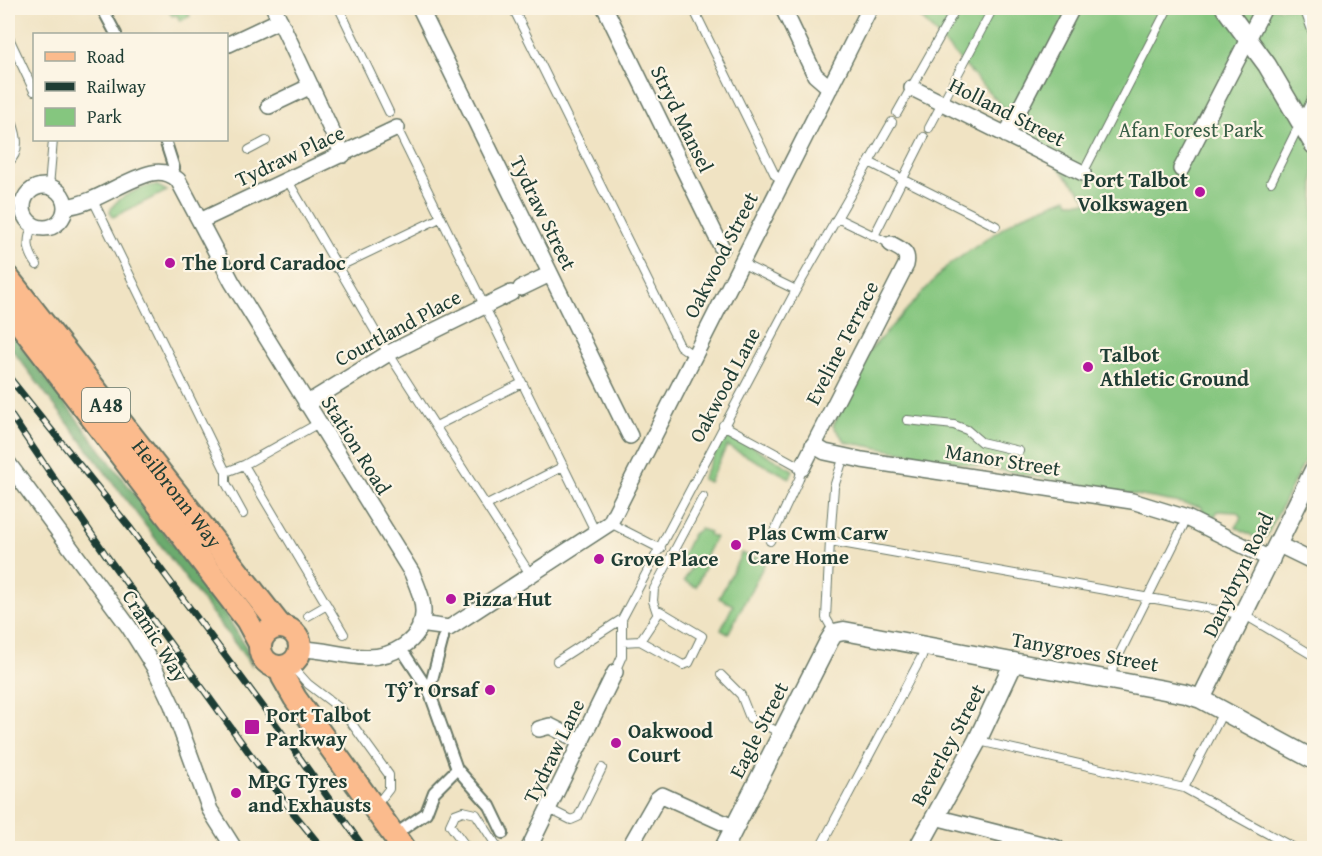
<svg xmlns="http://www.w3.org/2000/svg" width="1322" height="856" font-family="'Gentium Book Plus',serif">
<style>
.green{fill:#85c67f;stroke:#52825a;stroke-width:1.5}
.forest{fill:#6cab6e;stroke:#467451;stroke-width:1.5}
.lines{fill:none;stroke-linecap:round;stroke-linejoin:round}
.service-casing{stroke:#687766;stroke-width:10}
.pedestrian-casing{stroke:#687766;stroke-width:14}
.minor-casing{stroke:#687766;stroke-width:18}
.tertiary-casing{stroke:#687766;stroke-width:21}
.primary-casing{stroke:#687766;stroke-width:26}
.service{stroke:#fff;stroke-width:8}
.pedestrian{stroke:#fff;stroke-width:10}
.minor{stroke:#fff;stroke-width:15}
.tertiary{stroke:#fff;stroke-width:18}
.primary{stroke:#fbbb8d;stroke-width:22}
.rail-casing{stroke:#1f3d34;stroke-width:7}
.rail{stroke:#fcf5e5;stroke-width:4.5;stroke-dasharray:14;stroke-linecap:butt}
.poi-dot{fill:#b5179e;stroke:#fcf5e5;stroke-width:2}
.labels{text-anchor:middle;stroke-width:4.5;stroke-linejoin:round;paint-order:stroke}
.shield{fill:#fcf5e5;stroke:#617469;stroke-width:1.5}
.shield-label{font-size:20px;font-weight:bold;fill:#1f3d34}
.street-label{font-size:21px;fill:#1f3d34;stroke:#fcf5e5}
.park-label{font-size:21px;fill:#385f47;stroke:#fcf5e5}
.poi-label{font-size:21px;font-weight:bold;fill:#1f3d34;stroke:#fcf5e5;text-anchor:start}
</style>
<rect width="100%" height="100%" fill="#fcf5e5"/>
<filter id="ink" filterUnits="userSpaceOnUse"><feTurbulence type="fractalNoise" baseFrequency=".0167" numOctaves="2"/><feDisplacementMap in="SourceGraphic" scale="12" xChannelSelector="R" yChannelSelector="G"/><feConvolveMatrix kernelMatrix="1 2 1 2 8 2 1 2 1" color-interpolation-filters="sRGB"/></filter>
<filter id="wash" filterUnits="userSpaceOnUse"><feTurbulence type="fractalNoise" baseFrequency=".008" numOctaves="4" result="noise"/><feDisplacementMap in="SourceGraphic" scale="24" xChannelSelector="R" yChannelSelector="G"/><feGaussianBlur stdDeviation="1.35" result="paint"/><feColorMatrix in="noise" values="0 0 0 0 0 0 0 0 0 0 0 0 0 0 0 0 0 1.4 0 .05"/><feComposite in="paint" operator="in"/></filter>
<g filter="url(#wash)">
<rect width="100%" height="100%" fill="#f0e3c3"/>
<!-- green -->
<path class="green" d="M168 8 187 11 190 16 180 21 177 15 172 16Z
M912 8H1314V446L1313 445 1266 537 1260 535 1258 539 1236 527 1241 517 1237 512 1217 511 1215 517 1202 512V507L846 442 833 426 870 350 946 267 1019 217 1067 198 1069 202H1090Z
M156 185 167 191 113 217 110 212C113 198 143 186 156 185Z
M726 431 793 470 790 478 727 446 709 482 702 479Z
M700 529 710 532 709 535 715 537 704 559 708 561 696 587 684 581 693 564 681 558 693 534Z
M742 553 754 559 756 556 766 561 728 634 721 630 733 605 719 598Z"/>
<!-- forest -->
<path class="forest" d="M8 329 221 607 246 647 252 666 8 344Z"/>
</g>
<g filter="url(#ink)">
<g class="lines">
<defs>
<path id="service" d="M339 8 389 112
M513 8 680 346 693 355
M693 8 775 175 783 180
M1304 8 1314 36
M8 36 34 91
M8 111C15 128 24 150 8 163
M897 113 956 8
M397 128 596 533
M929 128 993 8
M249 150 266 141
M869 162 996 226
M1083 173 1168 8
M288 181 382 343 530 574
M1271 182 1314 95
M49 187 53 140
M93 200 226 472V483L243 514
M8 202 24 203
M837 218 891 244
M33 225C26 240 27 251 37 265
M874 236 924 137
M741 263 796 290
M336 268 440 218
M907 420 954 425 967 430 981 442 1019 451
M723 425 802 468 799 479 770 541
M436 426 522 383
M244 465 344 634
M226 472 244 465 317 424
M487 505 562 467
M610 523 661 549
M830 541 1245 615 1314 656
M657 613 653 601 654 589 703 497
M308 616 327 605
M834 632 826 618 830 541 834 487 844 456
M622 642 640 641 683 665 689 663 702 636 660 611 640 641
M557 661 622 619
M290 664 308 684 342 710 389 775V789L375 807
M615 672 622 656V619L796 290 892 122
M721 675 741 695 750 718 781 733
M1111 679 1113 667 1187 518
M979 741 1184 788 1294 848
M1184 788 1223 712
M549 809 571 820 578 817 602 768
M467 848 450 825 455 814 463 811 476 814 498 848
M820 848 922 656 924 646
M1015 848 1020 841"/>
<path id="pedestrian" d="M102 8 116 34
M165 140 174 168 172 175
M443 638 429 691 457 769 490 806 503 833
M406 656 429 691
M400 831 426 813 434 792 457 769"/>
<path id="minor" d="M274 8 343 155
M420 8 630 436
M605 8 722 248
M783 8 815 75 830 88
M229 44 280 20
M912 88 1083 173
M269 106 311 86
M1006 135 1072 8
M1181 169 1264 8
M23 207a21 21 0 1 1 42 0a21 21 0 1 1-42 0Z
M65 207C98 203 122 180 152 173 162 171 171 174 178 180L232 282 412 573C417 586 424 600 423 614 421 642 391 658 365 657 343 656 322 649 300 649
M200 221 397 128
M521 288 550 274
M306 404 389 353 511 293
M813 445 825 452 862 460 1132 501 1187 518 1272 560
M8 463 129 627 154 667 172 705 210 810 234 848
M802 468 906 265C909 252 902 250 891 244
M1277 544 1314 562
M420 624 449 628 610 523 870 8
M539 729 550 726 582 742
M935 817 1057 848
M529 848 615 672
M629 848 657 799 662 795 735 828"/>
<path id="tertiary" d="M1225 8 1267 65 1314 145
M1201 699 1314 470
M724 848 829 641 834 633 844 631 1186 694 1201 699 1314 760
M918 848 977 741 1014 662"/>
<g id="primary">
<path id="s1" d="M8 278 281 627"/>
<path d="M8 308 247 620 260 644"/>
<circle cx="280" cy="647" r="20"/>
<path d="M281 667 283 677 295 698 403 848"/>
</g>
</defs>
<!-- service casing -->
<use href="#service" class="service-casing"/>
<!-- pedestrian casing -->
<use href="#pedestrian" class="pedestrian-casing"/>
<!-- minor casing -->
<use href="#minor" class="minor-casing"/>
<!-- tertiary casing -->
<use href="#tertiary" class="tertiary-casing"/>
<!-- primary casing -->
<use href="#primary" class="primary-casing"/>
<!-- service -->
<use href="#service" class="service"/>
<!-- pedestrian -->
<use href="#pedestrian" class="pedestrian"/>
<!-- minor -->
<use href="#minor" class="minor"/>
<!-- tertiary -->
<use href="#tertiary" class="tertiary"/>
<!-- primary -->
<use href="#primary" class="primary"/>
<defs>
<path id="rail" d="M8 376 131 529 270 716 364 848
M8 411 106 555 287 805 322 848"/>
</defs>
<!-- rail casing -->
<use href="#rail" class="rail-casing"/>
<!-- rail -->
<use href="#rail" class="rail"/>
</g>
</g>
<!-- markers -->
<g class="poi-dot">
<circle cx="1200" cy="192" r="6"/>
<circle cx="170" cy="263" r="6"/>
<circle cx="1088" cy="367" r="6"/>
<circle cx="736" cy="545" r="6"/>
<circle cx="599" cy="559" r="6"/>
<circle cx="451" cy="599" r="6"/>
<circle cx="490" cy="690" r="6"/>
<rect x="244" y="719" width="16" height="16" rx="3"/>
<circle cx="616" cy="743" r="6"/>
<circle cx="236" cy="793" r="6"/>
</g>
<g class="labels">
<!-- shield labels -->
<rect class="shield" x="82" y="388" width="48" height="34" rx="4.5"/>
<g class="shield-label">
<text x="106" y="412">A48</text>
</g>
<!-- street labels -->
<g class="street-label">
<text transform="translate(1007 112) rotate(27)" y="7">Holland Street</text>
<text transform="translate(682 119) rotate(64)" y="7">Stryd Mansel</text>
<text transform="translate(290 156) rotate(-25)" y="7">Tydraw Place</text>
<text transform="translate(543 213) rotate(64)" y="7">Tydraw Street</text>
<text transform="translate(721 255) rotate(-63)" y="7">Oakwood Street</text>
<text transform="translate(398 328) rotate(-28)" y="7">Courtland Place</text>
<text transform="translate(842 343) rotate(-63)" y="7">Eveline Terrace</text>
<text transform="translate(725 385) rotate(-62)" y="7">Oakwood Lane</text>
<text transform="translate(356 445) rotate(58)" y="7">Station Road</text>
<text transform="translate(1003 460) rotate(9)" y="7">Manor Street</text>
<text dy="7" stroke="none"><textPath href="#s1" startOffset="274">Heilbronn Way</textPath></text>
<text transform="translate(1238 575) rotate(-64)" y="7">Danybryn Road</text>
<text transform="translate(155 636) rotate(58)" y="7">Cramic Way</text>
<text transform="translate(1085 652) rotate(10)" y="7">Tanygroes Street</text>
<text transform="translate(759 730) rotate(-63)" y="7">Eagle Street</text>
<text transform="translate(948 745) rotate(-62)" y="7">Beverley Street</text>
<text transform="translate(554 751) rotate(-64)" y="7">Tydraw Lane</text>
</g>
<!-- park labels -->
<g class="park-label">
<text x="1191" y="137">Afan Forest Park</text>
</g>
<!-- poi labels -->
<g class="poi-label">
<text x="1188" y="187" text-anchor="end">Port Talbot<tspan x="1188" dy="24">Volkswagen</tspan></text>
<text x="182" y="270">The Lord Caradoc</text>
<text x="1100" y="362">Talbot<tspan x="1100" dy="24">Athletic Ground</tspan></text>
<text x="748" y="540">Plas Cwm Carw<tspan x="748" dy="24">Care Home</tspan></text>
<text x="611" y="566">Grove Place</text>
<text x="463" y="606">Pizza Hut</text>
<text x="478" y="697" text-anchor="end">Tŷ’r Orsaf</text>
<text x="266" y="722">Port Talbot<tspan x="266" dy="24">Parkway</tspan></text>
<text x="628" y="738">Oakwood<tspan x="628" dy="24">Court</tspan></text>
<text x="248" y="788">MPG Tyres<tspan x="248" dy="24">and Exhausts</tspan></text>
</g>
</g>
<!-- margin -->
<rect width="1322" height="856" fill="none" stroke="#fcf5e5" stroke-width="30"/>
<!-- legend -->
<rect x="33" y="33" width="195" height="108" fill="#fcf5e5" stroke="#a4ab9e" stroke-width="1.5"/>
<rect x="45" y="52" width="30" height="9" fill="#fbbb8d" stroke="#a4ab9e" stroke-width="1.5"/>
<text x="87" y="63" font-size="18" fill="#1f3d34">Road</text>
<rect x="45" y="82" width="30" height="9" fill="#1f3d34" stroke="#a4ab9e" stroke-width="1.5"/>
<text x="87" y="93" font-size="18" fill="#1f3d34">Railway</text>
<rect x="45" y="108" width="30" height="18" fill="#85c67f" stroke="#a4ab9e" stroke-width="1.5"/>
<text x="87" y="123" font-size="18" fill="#1f3d34">Park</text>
</svg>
